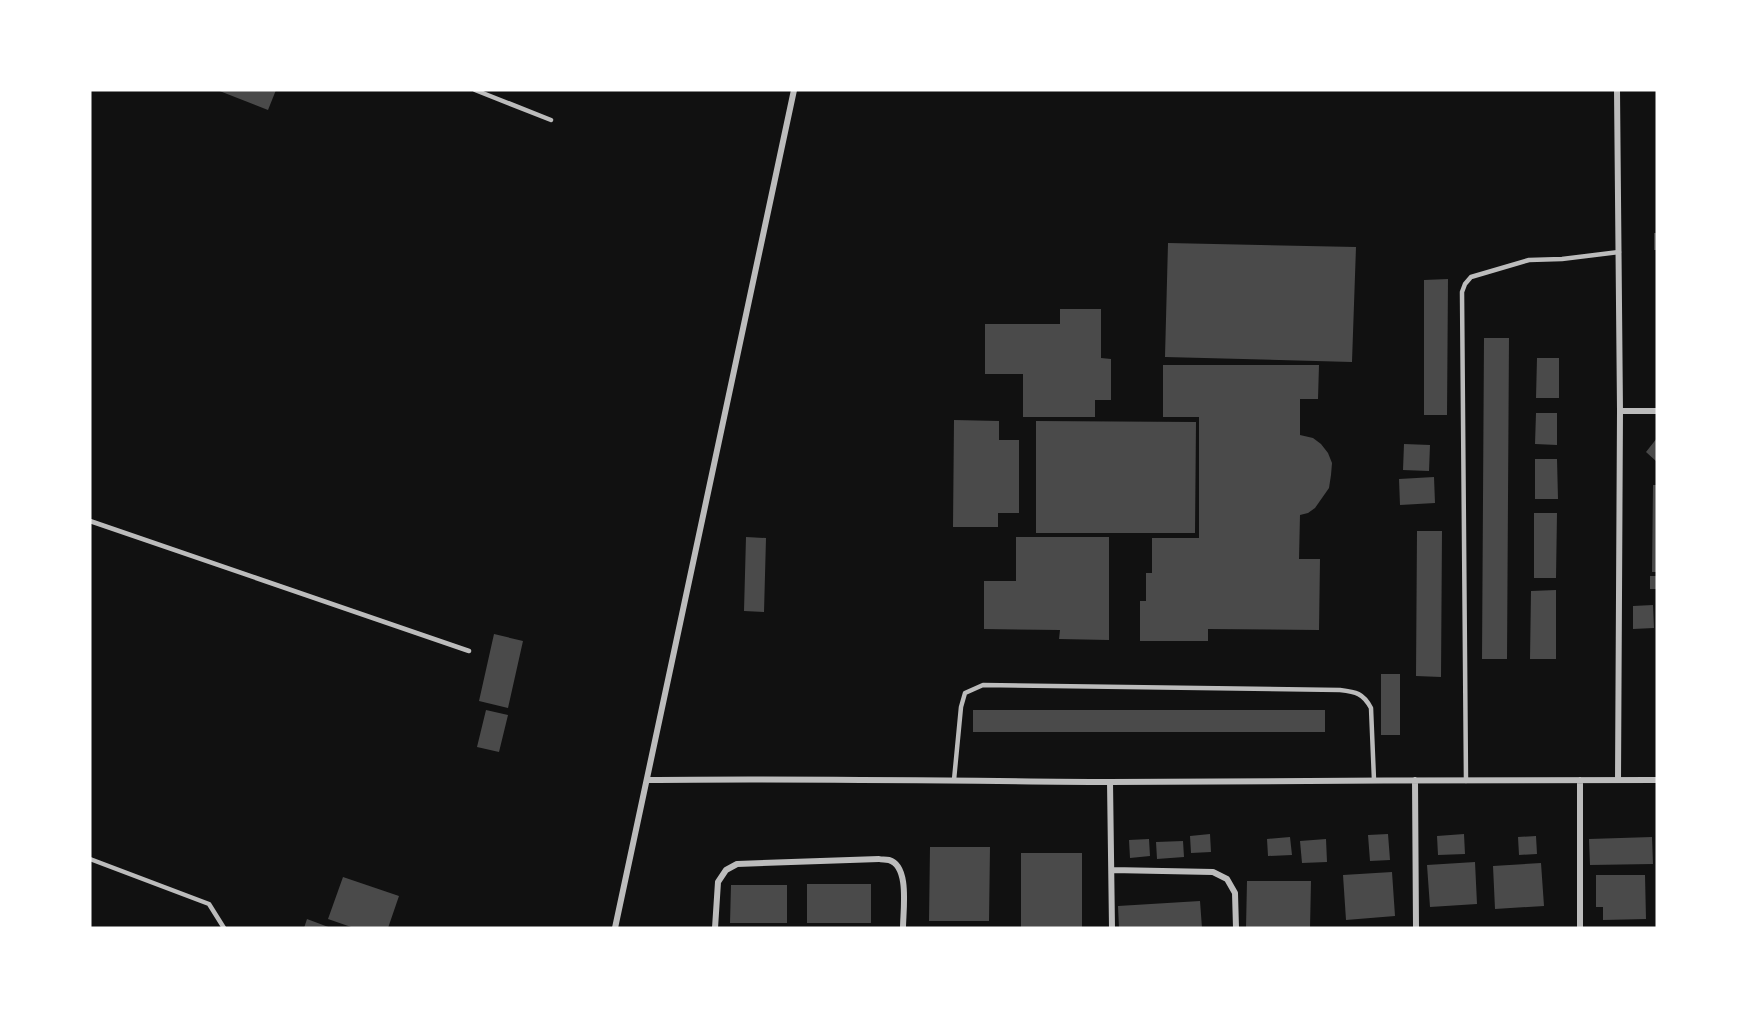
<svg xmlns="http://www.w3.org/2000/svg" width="1747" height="1018" font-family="Lato,sans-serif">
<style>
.building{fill:#4a4a4a}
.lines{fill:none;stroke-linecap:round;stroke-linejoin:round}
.service{stroke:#bcbcbc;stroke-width:4.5}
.minor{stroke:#bcbcbc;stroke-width:6}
</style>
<rect width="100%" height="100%" fill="#111"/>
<!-- building -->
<path class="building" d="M217 90H276L268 110Z
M1654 233H1657V250H1654Z
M1168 243 1356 247 1352 362 1165 357Z
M1448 279 1447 415H1424V280Z
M1060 309H1101V358L1111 359V400H1095V417H1023V374H985V324H1060Z
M1484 338H1509L1507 659H1482Z
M1537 358H1559V398H1536Z
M1163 365H1319L1318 399H1300V435L1313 438 1321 444 1328 453 1332 463 1331 475 1329 488 1315 508 1308 513 1300 515 1299 559H1320L1319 630 1208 629V641H1140V601H1146V573H1152V538H1199V417H1163Z
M1536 413H1557V445L1535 444Z
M954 420 999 421V440H1019V513H998V527H953Z
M1036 421 1196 422 1195 533H1036Z
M1657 438V462L1646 452Z
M1404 444 1430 445 1429 471 1403 470Z
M1535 459H1557L1558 499H1535Z
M1434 477 1435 503 1400 505 1399 479Z
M1653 485H1657V572H1652Z
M1534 513H1557L1556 578H1534Z
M1417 531H1442L1441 677 1416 676Z
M746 537 766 538 764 612 744 611Z
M1016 537H1109V640L1059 639 1060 630 984 629V581H1016Z
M1650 576H1657V589H1650Z
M1556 590V659H1530L1531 591Z
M1653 605 1654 628 1633 629V606Z
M494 634 523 641 508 708 479 701Z
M1381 674H1400V735H1381Z
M486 710 508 715 499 752 477 747Z
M973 710H1325V732H973Z
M1210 834 1211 852 1191 853 1190 836Z
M1388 834 1390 860 1370 861 1368 835Z
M1464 834 1465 854 1438 855 1437 836Z
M1536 836 1537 854 1519 855 1518 837Z
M1290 837 1292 855 1268 856 1267 839Z
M1652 837 1653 864 1590 865 1589 839Z
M1149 839 1150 856 1130 858 1129 840Z
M1326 839 1327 862 1302 863 1300 841Z
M1183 841 1184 857 1157 859 1156 842Z
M930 847H990L989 921H929Z
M1021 853H1082V928H1021Z
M1475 862 1477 904 1430 907 1427 865Z
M1541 863 1544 906 1495 909 1493 866Z
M1392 872 1395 916 1346 920 1343 875Z
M1596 875H1645L1646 919 1603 920V907H1596Z
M343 877 399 896 388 928H354L328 919Z
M1247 881H1311L1310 928H1246Z
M807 884H871V923H807Z
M731 885H787V923H730Z
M1200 901 1202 928H1119L1118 906Z
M307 919 331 928H304Z"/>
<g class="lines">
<!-- service -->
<path class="service" d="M475 90 551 120
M90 521 469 651
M954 780 961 707 965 693 983 685 1340 690C1356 692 1363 693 1371 708L1374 780
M1466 781 1462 292 1465 284 1471 277 1529 260 1562 259 1619 252
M90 859 209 904 224 928"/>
<!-- minor -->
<path class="minor" d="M1617 90 1620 411 1618 780
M1620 411H1657
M647 780C801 778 955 781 1109 782 1292 782 1474 779 1657 780
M1415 780 1416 928
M1580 780V928
M1110 782 1112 928
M1112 870 1213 872 1227 879 1235 893 1236 928
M615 928 794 90
M715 928 718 882 726 870 737 864 879 859C882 860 885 859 889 860 910 866 903 910 903 928"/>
</g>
<!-- border -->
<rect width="1747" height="1018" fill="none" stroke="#ffffff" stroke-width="183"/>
</svg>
